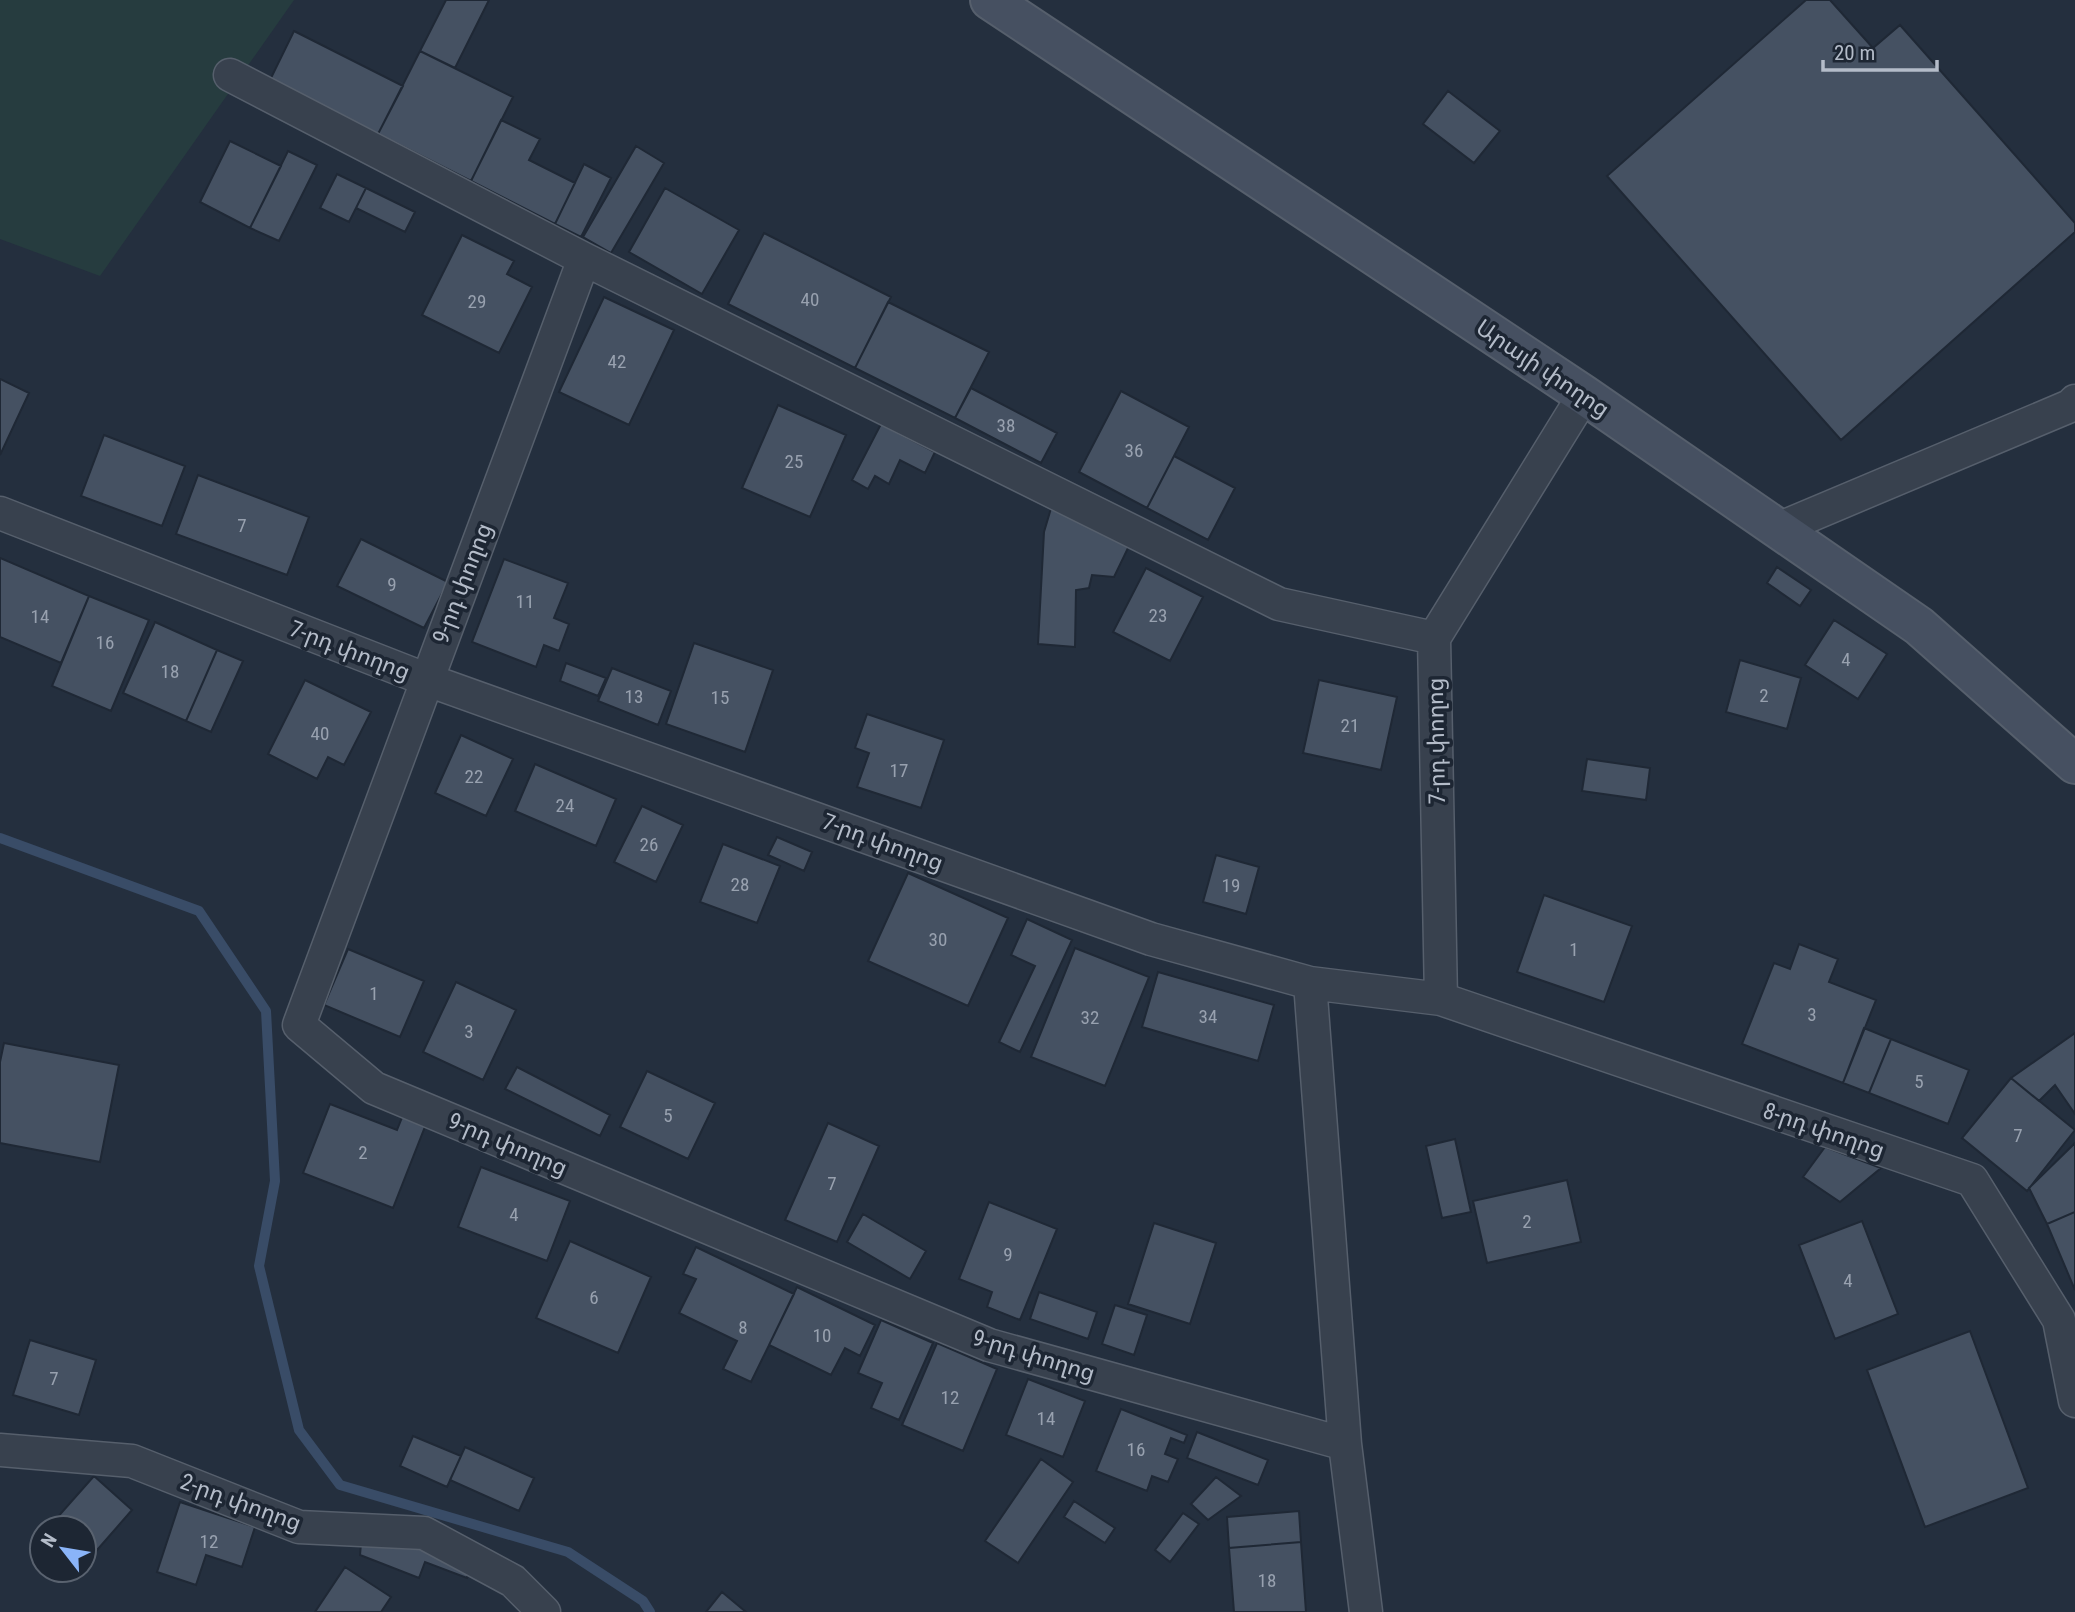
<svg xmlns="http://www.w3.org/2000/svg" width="2075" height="1612" font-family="'Roboto Condensed','Noto Sans Armenian',sans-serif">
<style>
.green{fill:#263c3f}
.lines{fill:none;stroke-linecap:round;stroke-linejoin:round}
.stream{stroke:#394c67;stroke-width:10}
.building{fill:#455162;stroke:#1f2835;stroke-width:2}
.minor-casing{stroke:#565f6c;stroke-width:35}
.secondary-casing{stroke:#565f6c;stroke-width:42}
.minor{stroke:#38414e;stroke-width:32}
.secondary{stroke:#465061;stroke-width:38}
.labels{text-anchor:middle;stroke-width:7;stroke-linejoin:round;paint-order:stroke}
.number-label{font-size:19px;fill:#98a1af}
.street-label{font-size:23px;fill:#b4bcc9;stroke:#1d2633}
</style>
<rect width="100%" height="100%" fill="#242f3e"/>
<!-- green -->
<path class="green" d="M0 0H294L100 276 0 239Z"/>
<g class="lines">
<!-- stream -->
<path class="stream" d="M0 838 199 911 266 1011 275 1181 259 1266 299 1430 340 1485 568 1552 643 1601 650 1612"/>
</g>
<!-- building -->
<path class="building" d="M446 0H489L455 68 420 51Z
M1806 0H1830L1873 48 1900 25 2075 223V232L1841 440 1607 176Z
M294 31 403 86 378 134 270 80Z
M420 51 513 97 471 181 378 134Z
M1448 91 1500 131 1474 163 1423 124Z
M501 120 540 139 529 160 575 183 555 224 471 181Z
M230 141 281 166 250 228 200 202Z
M636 146 664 163 611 253 583 237Z
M288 151 317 165 279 241 250 228Z
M584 164 611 178 581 237 555 224Z
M337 174 366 188 349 222 320 208Z
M366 188 415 212 405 232 356 208Z
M665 188 739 230 702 294 629 252Z
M764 233 891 297 855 368 728 304Z
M462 235 514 261 507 274 532 287 499 353 422 315Z
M604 297 674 330 629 425 559 392Z
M888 302 989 352 955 418 855 368Z
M0 379 29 393 0 455Z
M971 388 1057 433 1041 463 955 418Z
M1121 391 1189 427 1147 508 1079 472Z
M778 405 846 435 810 517 742 488Z
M881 424 935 452 925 473 900 460 889 484 875 476 868 489 852 480Z
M104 435 185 466 162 526 81 496Z
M1174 456 1235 488 1208 540 1147 508Z
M198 475 309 517 287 575 176 534Z
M1052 505 1129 546 1114 577 1092 575 1089 588 1076 590 1075 647 1038 644 1044 532Z
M361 539 448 582 424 628 337 586Z
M0 558 89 596 61 663 0 637Z
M504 559 568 583 554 618 569 624 559 651 544 645 536 667 472 642Z
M1777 567 1811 590 1800 606 1767 583Z
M1146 568 1203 597 1170 661 1113 632Z
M89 596 149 620 111 711 52 686Z
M1834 620 1887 654 1858 699 1805 665Z
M155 622 217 650 186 721 123 693Z
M694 643 773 670 745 752 666 724Z
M217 650 243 661 211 732 186 721Z
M1740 660 1801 678 1787 729 1726 712Z
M566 663 606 678 598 696 560 681Z
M612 668 671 691 658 725 598 701Z
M305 680 371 712 344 765 328 757 317 779 268 754Z
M1319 680 1397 697 1381 770 1303 753Z
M867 714 944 740 921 808 857 787 869 753 855 748Z
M461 735 513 759 486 816 435 793Z
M1587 759 1650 768 1646 800 1582 791Z
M535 764 616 799 596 846 515 811Z
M642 806 683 825 656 882 614 862Z
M777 837 812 852 804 871 768 855Z
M723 844 780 866 757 923 700 902Z
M1216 855 1259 867 1246 914 1203 902Z
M908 873 1008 918 968 1006 868 961Z
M1544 895 1632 926 1604 1002 1517 972Z
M1027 919 1072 940 1020 1052 999 1042 1035 966 1011 955Z
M1799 944 1838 959 1829 982 1876 1000 1843 1083 1742 1044 1774 963 1790 969Z
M1075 948 1149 977 1105 1086 1031 1057Z
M348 949 424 981 400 1037 324 1005Z
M1158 972 1274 1005 1258 1061 1142 1027Z
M456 982 516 1010 483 1080 423 1052Z
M1864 1028 1891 1039 1869 1093 1843 1083Z
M2075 1033V1114L2055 1085 2039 1101 2011 1078Z
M1891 1039 1969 1070 1948 1124 1869 1093Z
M4 1043 119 1065 100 1162 0 1143V1062Z
M517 1067 610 1115 600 1136 505 1089Z
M647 1071 715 1103 688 1159 620 1127Z
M2011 1078 2075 1130 2027 1191 1962 1138Z
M330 1104 397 1130 405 1110 428 1119 393 1208 303 1173Z
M828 1123 879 1146 837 1242 785 1220Z
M1455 1139 1471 1212 1442 1218 1426 1146Z
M2075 1143V1212L2047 1224 2029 1188Z
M1825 1147 1881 1168 1840 1202 1803 1177Z
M481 1167 570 1201 547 1261 458 1227Z
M1567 1180 1581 1242 1487 1263 1473 1201Z
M989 1202 1057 1229 1020 1320 987 1307 992 1292 959 1279Z
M2075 1212V1290L2047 1224Z
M863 1214 926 1251 910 1279 847 1242Z
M1862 1221 1898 1314 1835 1339 1799 1245Z
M1154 1223 1216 1243 1190 1324 1128 1304Z
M570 1241 651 1277 618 1353 536 1318Z
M696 1247 794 1294 751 1382 723 1369 737 1341 679 1313 696 1279 683 1274Z
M797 1287 875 1325 860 1356 845 1348 831 1375 769 1345Z
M1039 1292 1097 1312 1088 1339 1030 1319Z
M1115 1305 1147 1315 1134 1355 1102 1344Z
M881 1320 933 1343 899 1420 871 1408 882 1383 858 1373Z
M1970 1331 2028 1488 1925 1527 1867 1370Z
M30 1340 96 1360 79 1415 13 1395Z
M937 1343 997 1369 963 1451 902 1425Z
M1028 1379 1085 1401 1063 1457 1006 1435Z
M1121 1409 1187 1435 1184 1443 1171 1438 1165 1454 1178 1459 1168 1482 1152 1476 1147 1491 1096 1471Z
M1197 1432 1268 1460 1258 1485 1187 1458Z
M413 1436 461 1456 447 1487 400 1466Z
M465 1447 534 1478 519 1511 450 1480Z
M1041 1459 1073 1482 1018 1563 985 1541Z
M94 1476 132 1510 84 1565V1528H48Z
M1216 1477 1241 1496 1208 1520 1191 1504Z
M1074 1501 1115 1528 1105 1543 1064 1517Z
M180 1502 255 1527 242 1567 206 1555 196 1585 157 1572Z
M1299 1511 1301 1542 1229 1548 1227 1517Z
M1183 1513 1199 1524 1170 1562 1155 1550Z
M362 1532 474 1561 467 1578 425 1562 419 1578 360 1555Z
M1301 1542 1306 1612H1234L1229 1548Z
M345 1567 391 1597 381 1612H315Z
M722 1592 746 1612H706Z"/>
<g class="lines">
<defs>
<path id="minor" d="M230 75 584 259 1279 604 1434 638
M584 259 299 1025 374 1088 989 1345 1345 1444
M0 513 425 679 1151 939 1310 983 1441 999 1972 1180 2059 1320 2075 1401
M1778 529 2070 406 2075 401
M1310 983 1345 1444 1366 1612
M1441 999 1434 638 1584 395
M0 1450 132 1461 299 1527 424 1533 513 1581 544 1612"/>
<path id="secondary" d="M990 0 1584 395 1919 626 2075 764"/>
</defs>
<!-- minor casing -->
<use href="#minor" class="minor-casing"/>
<!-- secondary casing -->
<use href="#secondary" class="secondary-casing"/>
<!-- minor -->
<use href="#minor" class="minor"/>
<!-- secondary -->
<use href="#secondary" class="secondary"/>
</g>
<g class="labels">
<!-- number labels -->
<g class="number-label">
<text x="810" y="306">40</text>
<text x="477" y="308">29</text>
<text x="617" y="368">42</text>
<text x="1006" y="432">38</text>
<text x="1134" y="457">36</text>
<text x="794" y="468">25</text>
<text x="242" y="532">7</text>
<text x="392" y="591">9</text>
<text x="525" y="608">11</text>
<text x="1158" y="622">23</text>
<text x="40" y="623">14</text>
<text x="105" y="649">16</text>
<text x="1846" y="666">4</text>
<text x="170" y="678">18</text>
<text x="1764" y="702">2</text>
<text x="634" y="703">13</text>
<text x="720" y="704">15</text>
<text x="1350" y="732">21</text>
<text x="320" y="740">40</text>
<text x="899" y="777">17</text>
<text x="474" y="783">22</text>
<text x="565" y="812">24</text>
<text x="649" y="851">26</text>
<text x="740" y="891">28</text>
<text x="1231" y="892">19</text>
<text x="938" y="946">30</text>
<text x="1574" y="956">1</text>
<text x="374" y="1000">1</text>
<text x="1812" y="1021">3</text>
<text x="1208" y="1023">34</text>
<text x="1090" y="1024">32</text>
<text x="469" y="1038">3</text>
<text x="1919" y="1088">5</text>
<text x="668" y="1122">5</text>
<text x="2018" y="1142">7</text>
<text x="363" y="1159">2</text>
<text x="832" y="1190">7</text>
<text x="514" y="1221">4</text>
<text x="1527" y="1228">2</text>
<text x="1008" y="1261">9</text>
<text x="1848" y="1287">4</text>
<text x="594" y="1304">6</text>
<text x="743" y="1334">8</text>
<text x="822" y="1342">10</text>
<text x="54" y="1385">7</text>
<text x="950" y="1404">12</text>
<text x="1046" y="1425">14</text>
<text x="1136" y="1456">16</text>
<text x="209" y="1548">12</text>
<text x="1267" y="1587">18</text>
</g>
<!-- street labels -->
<g class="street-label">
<text transform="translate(1543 368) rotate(34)" y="8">Արայի փողոց</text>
<text transform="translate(462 583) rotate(-69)" y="8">9-րդ փողոց</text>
<text transform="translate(350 650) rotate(21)" y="8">7-րդ փողոց</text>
<text transform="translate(1436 741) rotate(-91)" y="8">7-րդ փողոց</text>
<text transform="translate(883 842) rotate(20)" y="8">7-րդ փողոց</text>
<text transform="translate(1824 1130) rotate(19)" y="8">8-րդ փողոց</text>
<text transform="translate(508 1144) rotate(23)" y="8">9-րդ փողոց</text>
<text transform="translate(1034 1355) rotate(17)" y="8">9-րդ փողոց</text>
<text transform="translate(241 1502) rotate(20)" y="8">2-րդ փողոց</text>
</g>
</g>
<!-- north arrow -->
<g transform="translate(63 1549) rotate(301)"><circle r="33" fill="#1d2633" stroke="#59626f" stroke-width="2"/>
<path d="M0-5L12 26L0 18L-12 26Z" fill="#8ab4f8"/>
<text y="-10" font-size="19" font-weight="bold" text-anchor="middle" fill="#b4bcc9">N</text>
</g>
<!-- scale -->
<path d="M1823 60v10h114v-10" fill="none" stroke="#b4bcc9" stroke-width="3.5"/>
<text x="1834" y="60" font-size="21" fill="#b4bcc9" stroke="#1d2633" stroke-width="5" paint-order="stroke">20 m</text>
</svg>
